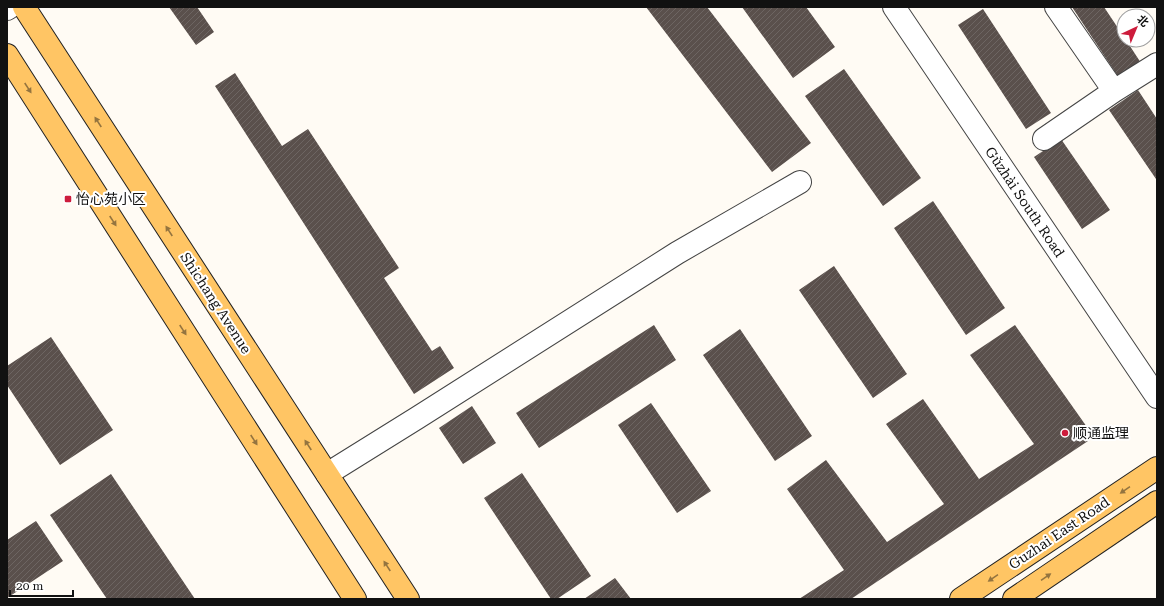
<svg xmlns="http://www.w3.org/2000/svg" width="1164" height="606" font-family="'Roboto Serif','Noto Sans SC',serif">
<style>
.building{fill:url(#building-hatch)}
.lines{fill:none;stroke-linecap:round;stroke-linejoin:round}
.minor-casing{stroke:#444;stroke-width:24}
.major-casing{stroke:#222;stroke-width:24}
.minor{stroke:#fff;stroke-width:22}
.major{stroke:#ffc564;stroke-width:22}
.oneway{fill:#94743f}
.poi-dot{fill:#cd1c3c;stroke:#fff;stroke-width:1.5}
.labels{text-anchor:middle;stroke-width:4;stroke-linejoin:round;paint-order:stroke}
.poi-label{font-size:14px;fill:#111;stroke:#fff;text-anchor:start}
.street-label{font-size:14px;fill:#111;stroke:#fff}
</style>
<defs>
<pattern id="building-hatch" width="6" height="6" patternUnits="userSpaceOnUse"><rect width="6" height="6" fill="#5a504c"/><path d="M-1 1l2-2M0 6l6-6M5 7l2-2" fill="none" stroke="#6d6562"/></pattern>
</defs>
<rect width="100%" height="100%" fill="#fffbf4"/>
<!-- building -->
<path class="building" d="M169 7H197L214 32 196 45Z
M646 7H707L811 143 772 172Z
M742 7H806L835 47 793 78Z
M1072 7H1104L1124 37V40H1126L1141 63 1119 78Z
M983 9 1051 113 1026 129 958 25Z
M844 69 921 178 883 206 805 96Z
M235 73 282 146 308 129 399 268 384 278 432 351 440 346 454 368 414 394 215 86Z
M1138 90 1157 119V178L1156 179 1109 110Z
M1061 139 1110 210 1082 229 1034 157Z
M933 201 1005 308 966 335 894 228Z
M834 266 907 374 873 398 799 290Z
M654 325 676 360 539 448 516 413Z
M1015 325 1094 437 851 599H799L844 570 787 489 826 460 887 542 944 504 886 424 923 399 979 479 1034 444 970 355Z
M740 329 812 436 775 461 703 355Z
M51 337 113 430 60 465 7 385V366Z
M651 403 711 491 677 513 618 425Z
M472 406 496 443 463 464 439 428Z
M522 473 591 576 557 599H551L484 498Z
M111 474 195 599H107L50 515Z
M36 521 63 561 7 598V540Z
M615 578 631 599H584Z"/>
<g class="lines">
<defs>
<path id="minor" d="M894 7 1157 397
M1056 7 1114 91
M7 9 10 7
M1044 139 1114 91 1157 64
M327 474 417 418 677 253 800 182"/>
<path id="major" d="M24 7 408 599
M7 55 355 599
M961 599 1157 468
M1014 599 1157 502"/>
</defs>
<!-- minor casing -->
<use href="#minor" class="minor-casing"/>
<!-- major casing -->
<use href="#major" class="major-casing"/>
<!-- minor -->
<use href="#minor" class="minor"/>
<!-- major -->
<use href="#major" class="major"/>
</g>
<!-- one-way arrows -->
<defs><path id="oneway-solid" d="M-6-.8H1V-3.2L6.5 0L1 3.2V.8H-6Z"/></defs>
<g class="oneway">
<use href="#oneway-solid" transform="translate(28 88) rotate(57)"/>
<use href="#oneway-solid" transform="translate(98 122) rotate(-123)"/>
<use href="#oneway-solid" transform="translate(113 221) rotate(57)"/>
<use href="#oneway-solid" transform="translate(169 231) rotate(-123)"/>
<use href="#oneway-solid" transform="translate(183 330) rotate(57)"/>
<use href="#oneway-solid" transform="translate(254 440) rotate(57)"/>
<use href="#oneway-solid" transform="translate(308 445) rotate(-123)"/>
<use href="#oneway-solid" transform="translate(1125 490) rotate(146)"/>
<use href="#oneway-solid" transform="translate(387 566) rotate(-123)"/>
<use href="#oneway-solid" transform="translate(1046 577) rotate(-34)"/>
<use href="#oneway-solid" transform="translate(993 578) rotate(146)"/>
</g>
<!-- markers -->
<g class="poi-dot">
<rect x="64" y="195" width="8" height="8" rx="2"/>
<circle cx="1065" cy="433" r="4"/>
</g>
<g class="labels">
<!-- poi labels -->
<g class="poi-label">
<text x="76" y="204">怡心苑小区</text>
<text x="1073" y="438">顺通监理</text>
</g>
<!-- street labels -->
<g class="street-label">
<text transform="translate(1025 202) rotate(56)" y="5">Gǔzhài South Road</text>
<text transform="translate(216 303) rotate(57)" y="5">Shichang Avenue</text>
<text transform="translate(1059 533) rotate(-34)" y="5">Guzhai East Road</text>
</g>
</g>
<!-- border -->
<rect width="1164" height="606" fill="none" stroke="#111111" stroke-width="16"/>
<!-- north arrow -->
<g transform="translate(1136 28) rotate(44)"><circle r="19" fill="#ffffff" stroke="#a0a0a0"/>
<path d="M0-3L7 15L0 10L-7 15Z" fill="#cd1c3c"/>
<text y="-6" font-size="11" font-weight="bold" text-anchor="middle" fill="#111111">北</text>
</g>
<!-- scale -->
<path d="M10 590v6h63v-6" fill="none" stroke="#111111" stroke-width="2"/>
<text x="16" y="590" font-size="12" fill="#111111" stroke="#ffffff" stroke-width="3" paint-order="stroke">20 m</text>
</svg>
